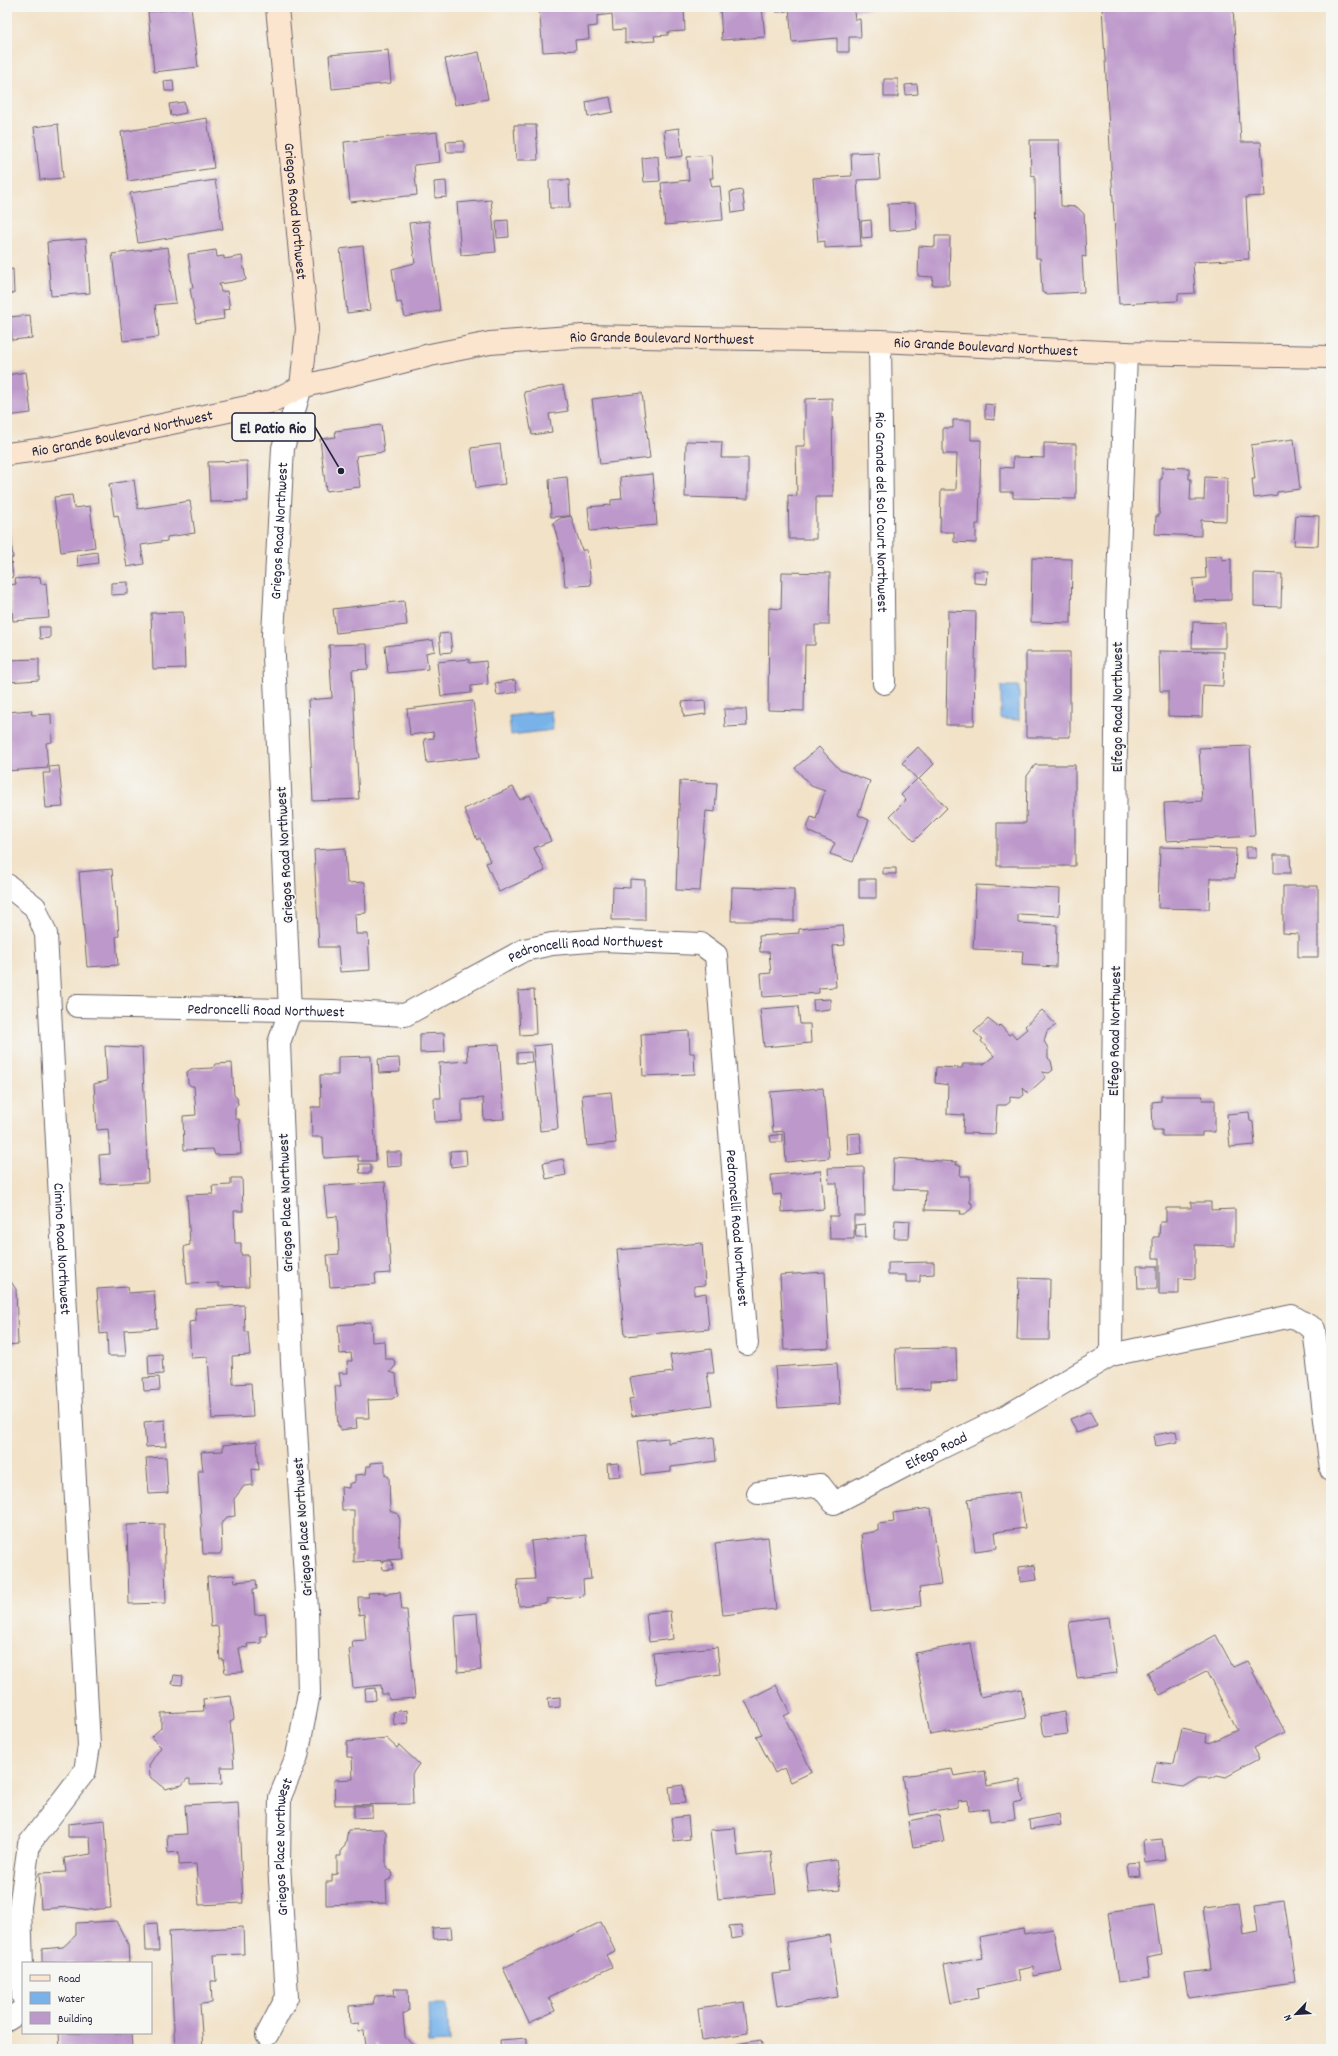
<svg xmlns="http://www.w3.org/2000/svg" width="1338" height="2056" font-family="Dekko,sans-serif">
<style>
.water{fill:#78b2e9;stroke:#4d6a92}
.building{fill:#bd99cb}
.lines{fill:none;stroke-linecap:round;stroke-linejoin:round}
.street-casing{stroke:#6b656c;stroke-width:24}
.secondary-casing{stroke:#6b656c;stroke-width:24}
.street{stroke:#fff;stroke-width:22}
.secondary{stroke:#fce5cf;stroke-width:22}
.labels{text-anchor:middle;stroke-width:3;stroke-linejoin:round;paint-order:stroke}
.street-label{font-size:15px;fill:#22223b;stroke:#f6f6f2}
.leader{fill:none;stroke:#22223b;stroke-width:1.5}
.callout-dot{fill:#22223b;stroke:#f6f6f2;stroke-width:1.5}
.callout{fill:#f6f6f2;stroke:#22223b;stroke-width:1.5}
.callout-label{font-size:16px;text-anchor:middle;font-weight:bold;fill:#22223b}
</style>
<rect width="100%" height="100%" fill="#f6f6f2"/>
<filter id="ink" filterUnits="userSpaceOnUse"><feTurbulence type="fractalNoise" baseFrequency=".025" numOctaves="2"/><feDisplacementMap in="SourceGraphic" scale="8" xChannelSelector="R" yChannelSelector="G"/><feConvolveMatrix kernelMatrix="1 2 1 2 8 2 1 2 1" color-interpolation-filters="sRGB"/></filter>
<filter id="wash" filterUnits="userSpaceOnUse"><feTurbulence type="fractalNoise" baseFrequency=".012" numOctaves="4" result="noise"/><feDisplacementMap in="SourceGraphic" scale="16" xChannelSelector="R" yChannelSelector="G"/><feGaussianBlur stdDeviation="0.9" result="paint"/><feColorMatrix in="noise" values="0 0 0 0 0 0 0 0 0 0 0 0 0 0 0 0 0 1.4 0 .05"/><feComposite in="paint" operator="in"/></filter>
<g filter="url(#wash)">
<rect width="100%" height="100%" fill="#f2e2c8"/>
<!-- water -->
<path class="water" d="M1001 686H1019V720L1001 719Z
M551 711 553 730 511 735 509 716Z
M428 2004H447L449 2042 429 2043Z"/>
<g id="blocks">
<!-- building -->
<path class="building" d="M191 7 198 67 154 72 148 12Z
M539 7H684L685 31 668 32V35L654 36 655 41 625 43V29L613 30 612 14 597 16V26L588 27 589 39 575 40 576 50 543 52Z
M720 7H762L765 37 722 40Z
M776 7H786L787 11 776 12Z
M789 7H868L869 10 854 11 855 20 860 19 861 37H849V52H837V38L792 42Z
M1102 7H1233L1241 142H1261L1265 196 1246 197 1249 259 1193 262 1195 293 1178 294V301L1119 304Z
M388 50 391 83 332 89 329 55Z
M479 52 488 99 455 105 445 59Z
M884 79H898V97H884Z
M173 80 174 91H165L164 81Z
M917 84 918 94 906 95 905 85Z
M610 97 613 112 588 117 586 102Z
M184 102 186 113 171 116 169 104Z
M207 118 214 168 128 181 121 132Z
M58 124 63 178 40 180 34 127Z
M514 125H536L538 160H516Z
M679 128 683 156 667 158 664 130Z
M437 132 440 162 414 165 417 195 350 202 344 142Z
M1030 140H1059L1061 206 1077 207 1084 214 1086 257 1082 256 1084 292 1046 294 1042 292 1040 258H1036L1035 176 1031 175Z
M464 141V152H447L446 142Z
M878 152 880 179 857 180 861 246 825 248V241L818 242 813 178 852 176 851 153Z
M711 155 713 178H710L712 187 720 186 723 220 665 225 661 183 689 180 687 157Z
M658 156 660 181 644 182 642 158Z
M215 180 223 229 138 243 130 193Z
M549 180H569L570 208H550Z
M446 181 447 197 435 198 434 182Z
M742 190 745 211 732 213 730 192Z
M491 200 496 252 461 255 457 203Z
M915 203 917 229 889 231 888 204Z
M1330 217 1331 218V250H1328Z
M508 220 509 237 497 238 496 221Z
M871 220 872 237 862 238 861 221Z
M429 221 440 311 405 317 401 302 397 303 392 269 415 263 409 223Z
M935 236H950L949 285H932L933 277 918 276 919 246 935 247Z
M86 239 90 293 51 296 47 242Z
M363 246 370 310 347 313 340 249Z
M168 247 176 303 155 305 159 337 123 341 112 254Z
M216 250 217 257 224 256V259L242 256 246 280 219 284 221 292 227 291 230 309 223 310 224 319 196 323 190 288H193L188 254Z
M13 269 14 293 7 294V270Z
M30 315 32 338 12 340 9 317Z
M26 372 31 413 7 416V375Z
M563 385 568 411 549 414 552 432 532 435 524 392Z
M642 393 650 458 600 464 592 399Z
M832 398 833 497H816V539H789L788 495 797 496 796 446H805V399Z
M985 404 995 405 994 420 985 419Z
M953 420H971V440H981L979 524H976V543L954 542V532H940L941 490H956L957 454H943V428H953Z
M381 425 384 452 356 456 360 487 326 491 320 439 336 437 335 431Z
M1294 439 1300 489 1277 492V495L1254 498 1252 479H1255L1251 445Z
M686 441 722 442 721 458H748V499L685 497Z
M1044 443 1076 444V499L1013 498V492H1000V467L1013 468V457L1044 458Z
M500 444 505 484 476 488 471 448Z
M247 461 248 501 210 502 208 462Z
M1162 467 1189 468V479H1191L1190 500H1204L1205 477 1227 478 1226 521 1201 520V536L1155 534 1156 516H1159L1160 479H1162Z
M653 474 657 525 590 531 588 507 611 505V500L622 499 620 477Z
M567 477 570 516 551 517 549 479Z
M134 480 138 509 190 501 195 533 167 537V541L141 545 144 564 127 567 118 515 114 516 109 484Z
M72 495 74 508 90 506 95 547 61 552 54 497Z
M7 510 13 558H11L13 577 7 578Z
M1296 515 1319 516 1318 546 1294 545Z
M571 516 582 550H587L591 585 565 587 562 554 553 523 561 518Z
M97 552 98 563 78 566 77 555Z
M1222 556V560L1231 559V600L1194 601 1193 579 1206 578 1205 557Z
M1032 558 1072 559 1071 623 1031 622Z
M974 571H988L987 584 974 583Z
M782 572 830 573 829 625H815V645H805L804 711 768 710 769 608 781 609Z
M1254 573 1282 574 1281 607 1254 606Z
M40 577 41 584 46 583 49 618 13 621 10 585 16 584 15 579Z
M128 582V594L111 595V583Z
M404 601 407 625 336 633 333 609Z
M948 611 976 612 974 725H946Z
M183 612 185 668 153 669 151 613Z
M1193 622 1225 623V648H1192Z
M39 627H50V638L40 639Z
M450 633 452 652 441 653 439 634Z
M433 640 435 651 426 653 428 669 388 673 385 646Z
M367 644 368 669 352 670 359 799 313 801 308 700 332 698 329 645Z
M1159 651 1224 652 1223 686 1203 685 1202 717 1168 716V691H1160Z
M1026 652H1070V737H1026Z
M39 659V680L7 682V660Z
M469 659V663L486 661 488 684 471 686V693L441 696 437 662Z
M515 680 517 692 497 695 495 683Z
M705 700 706 714 684 717 682 702Z
M473 701 480 757 427 763 424 739 434 738 433 732 410 735 407 709Z
M724 709H746L747 726 725 727Z
M31 710 32 715 51 714 52 742 46 743 48 768 7 771V712Z
M1250 746 1255 836 1166 841 1164 803 1202 801 1199 748Z
M819 747 840 770 870 781 858 815 869 820 853 862 830 854 835 843 809 832 807 828 811 817 816 819 825 791 811 786 795 768Z
M918 747 934 764 919 779 947 808 914 841 890 816 906 800 901 795 917 779 902 763Z
M1035 765H1075V866H997V823H1026L1027 776Z
M59 766 63 807 46 808 43 773H50L49 767Z
M680 781 717 783 715 812 706 811 700 891 676 890Z
M513 787 520 800 530 795 551 841 534 848 545 871 499 892 486 863 490 861 480 838 477 840 464 809Z
M1160 847 1236 849 1235 878H1210L1209 909 1158 908Z
M1246 847H1256V858H1246Z
M345 848 347 883 365 882 366 913 355 914 356 934H368L370 970 340 972 338 947H319L314 850Z
M1274 855H1290L1291 873H1274Z
M883 868H896V874H883Z
M112 869 115 908H117L119 936 116 937 118 965 87 967 79 872Z
M630 879 645 880V920H612L613 887 630 888Z
M859 879H876V898H859Z
M976 885 1060 889 1059 916 1018 914V923L1057 925 1056 967 1022 965 1023 951 973 949Z
M1283 886H1318V957H1298V934L1283 933Z
M732 887 794 889V921H731Z
M843 925 845 945 833 946 836 987 819 988V993L763 997 761 974 771 973 769 952H760L759 936 799 933V929Z
M534 990 536 1034 520 1035 518 991Z
M830 999V1009L814 1011 813 1000Z
M798 1006 800 1024H810L811 1043 764 1047 760 1009Z
M1042 1010 1056 1025 1047 1031 1044 1041 1048 1048V1058L1051 1061 1053 1070 1049 1073 1042 1072 1046 1077 1028 1093 1023 1088 1024 1095 1020 1098 1010 1097V1102L1006 1105H997L995 1134 963 1133 964 1115 947 1114 948 1085 935 1083 936 1067 962 1068 963 1064H984L994 1056 981 1041 983 1039 974 1032 988 1019 998 1027 1000 1025 1009 1035 1012 1033 1016 1038 1027 1029 1025 1026Z
M689 1031 690 1053H694L695 1074 643 1076 641 1034Z
M444 1033 445 1052 420 1053V1034Z
M499 1044 504 1119 484 1120 483 1098 462 1100V1121L435 1122 434 1098H441L439 1063 468 1061 467 1046Z
M551 1044 558 1129 540 1131 533 1046Z
M105 1046 142 1048 148 1182 101 1184 99 1155 110 1154 108 1129 97 1130 94 1084 107 1081Z
M531 1052 532 1062 517 1063V1053Z
M371 1056 376 1161H358V1156L324 1158 323 1137H312L311 1107H321L320 1075H338V1057Z
M399 1058 400 1072 379 1073 378 1059Z
M232 1063 234 1095 237 1098 238 1105 235 1108V1119H239L241 1154 215 1155 213 1149 184 1150 183 1116 196 1115 194 1086H191L188 1083 187 1072 191 1069 213 1068 215 1064Z
M823 1088 829 1158 786 1162 784 1131 773 1132 770 1092Z
M611 1092 616 1143 587 1146 582 1095Z
M1161 1096H1203L1202 1100H1215V1132H1202V1136H1162V1130H1153L1152 1102 1161 1101Z
M1249 1112 1250 1121 1253 1122 1255 1145 1230 1147 1227 1114Z
M860 1133 862 1153 848 1155 847 1134Z
M782 1134V1142H771L770 1136Z
M466 1150 467 1165 451 1167 450 1151Z
M386 1152H401V1166L387 1167Z
M894 1158 957 1162 956 1165H961L960 1176H970V1203H972V1208L965 1214H960L961 1211 925 1210 926 1190 893 1189Z
M563 1159 566 1175 546 1179 543 1163Z
M359 1164H371V1173H360Z
M864 1167 865 1216H854V1239H830L829 1216H838L837 1183H829L828 1168Z
M821 1171 824 1209 782 1212 781 1194 773 1195 771 1175Z
M231 1178H242L243 1211H234L235 1243H241V1255H248L249 1286 219 1287V1283L187 1284 184 1249 185 1246 190 1245 187 1195 213 1194 212 1186 231 1185Z
M385 1182 391 1273 375 1274 376 1284 330 1287 327 1255 339 1254 337 1216 327 1217 324 1186Z
M1191 1202H1211V1210L1235 1209V1246L1195 1245V1279L1179 1278V1294H1159V1258H1153V1237H1159L1160 1222H1166V1208H1191Z
M895 1220 910 1221 909 1238H894Z
M865 1224 866 1237H856L855 1225Z
M702 1243 705 1285 694 1286V1295L706 1293 709 1329 625 1336 617 1250Z
M934 1262V1274L920 1275V1282H906V1275H888V1263Z
M1137 1266H1157V1289H1138Z
M825 1272 829 1348 784 1350 780 1275Z
M7 1276 16 1289 18 1344 7 1345Z
M1019 1278 1050 1279 1049 1340H1017Z
M128 1287 129 1293 154 1291 157 1328 124 1330 126 1356H108L107 1333 100 1334 97 1289Z
M244 1305 245 1332H248L250 1355 232 1356 233 1384 251 1383 253 1417 212 1419 208 1357 191 1358 189 1322 196 1321 195 1308Z
M371 1322 372 1342 384 1341 385 1359H393L395 1362 396 1365 390 1372 396 1374 398 1395 392 1399 368 1400 369 1418H356L357 1428 340 1430V1426H338L335 1386H341L339 1373H348L347 1361H352L351 1353 340 1354 338 1325Z
M956 1348 957 1381 930 1382V1389L897 1390 895 1349Z
M711 1349 714 1373H707L712 1405 632 1416 629 1399 634 1398 630 1378 673 1372 670 1355Z
M162 1354 163 1374 149 1375 148 1355Z
M837 1363 840 1404 778 1408 775 1367Z
M159 1377 160 1390 144 1391 143 1378Z
M1090 1411 1097 1425 1077 1433 1070 1419Z
M165 1420 166 1446 146 1447 144 1422Z
M1176 1431 1178 1442 1156 1446 1154 1435Z
M714 1437 716 1461 671 1467V1472L641 1475 637 1441 668 1438V1443Z
M257 1441 259 1470 252 1469 253 1485 244 1486 234 1499 235 1516 227 1517 221 1524 222 1550 220 1554H203L198 1471H203L201 1452 223 1451V1445Z
M166 1457 168 1493 149 1494 146 1458Z
M383 1462 385 1464V1475L389 1477 390 1511 398 1514 400 1520 399 1546 401 1547 402 1559 354 1562V1510H342L341 1487 349 1488V1484L355 1482V1475L366 1474 367 1466H371V1463Z
M618 1463 620 1476 608 1477 607 1464Z
M1020 1492 1025 1528 995 1532 997 1548 975 1551 968 1499Z
M931 1508 941 1585 919 1588 921 1606 871 1612 861 1534 878 1531V1524L894 1522 893 1513Z
M164 1524 166 1603 129 1604 127 1525Z
M586 1535 591 1579 583 1580 584 1596 547 1599 548 1603 519 1606 517 1580 535 1579 531 1541Z
M768 1537 776 1609 723 1615 715 1543Z
M382 1561H392L393 1569 383 1570Z
M1035 1565 1037 1580 1020 1582 1019 1567Z
M234 1575 235 1582 256 1580 257 1589H253L255 1615 265 1614 267 1636H261V1643L247 1644 248 1647 239 1648 243 1672 225 1673 223 1659 220 1660 218 1626 211 1627 207 1577Z
M384 1592V1594L400 1592 402 1610H407L415 1698 389 1700 388 1694H382L381 1685 353 1688 349 1649 353 1648 352 1641 366 1640 364 1614 359 1615 358 1597H369L368 1593Z
M670 1611 673 1639 649 1642 646 1613Z
M477 1613 481 1670 458 1672 455 1615Z
M1109 1617 1117 1673 1077 1678 1069 1622Z
M1216 1635 1233 1667 1247 1661 1285 1732 1253 1748 1259 1759 1226 1777 1217 1775 1211 1778H1198L1183 1787 1152 1782 1156 1762 1174 1764 1182 1729 1206 1734 1205 1743 1211 1742 1237 1730 1206 1671 1160 1695 1147 1672Z
M970 1643 980 1697 1021 1689 1026 1718 930 1735 915 1653Z
M717 1647 720 1674 656 1684 653 1653Z
M174 1675 183 1676 182 1685 172 1684Z
M776 1685 790 1713 784 1716 812 1772 791 1782 784 1768 775 1773 756 1736 762 1734 745 1701Z
M375 1688 376 1700 366 1701 365 1689Z
M231 1696 234 1719 230 1721 234 1767H221L222 1784 190 1785V1779H187L182 1785 165 1789 150 1777 149 1765 161 1747 151 1737 161 1728V1713L204 1711 203 1699Z
M560 1697V1707L549 1708 548 1698Z
M407 1710 408 1723 394 1725 393 1712Z
M1065 1712 1068 1734 1044 1737 1041 1716Z
M386 1738 397 1748 399 1745 419 1764 412 1774 413 1804 335 1805 334 1780 353 1779 352 1757H347V1742Z
M952 1769 954 1776 985 1771 987 1786 1020 1780 1023 1801 1013 1803 1015 1819 990 1822 988 1809 969 1811 968 1800 958 1801V1807L909 1815 903 1776Z
M683 1785 685 1803 671 1804 669 1787Z
M238 1802 243 1903 199 1905 196 1864 179 1865V1852L168 1853 167 1835 187 1834 185 1805Z
M354 1806H372V1817L354 1818Z
M1059 1814 1061 1825 1030 1830 1029 1820Z
M939 1815 944 1842 913 1847 908 1821Z
M688 1816 690 1839 674 1841 671 1818Z
M105 1820 111 1908 89 1910 69 1907 41 1909 39 1873 66 1872 64 1858 91 1854 90 1837H68V1824Z
M735 1828 738 1856 771 1852 776 1894 718 1899 710 1830Z
M383 1829 386 1832V1867L391 1870 393 1875 391 1879 386 1881 387 1903 326 1905V1882H332V1875L337 1874V1856H341V1850L345 1846 348 1830Z
M1162 1839 1165 1859 1145 1862 1143 1841Z
M836 1860 840 1890 809 1893 806 1864Z
M1139 1862 1141 1876 1129 1877 1127 1863Z
M1283 1900 1295 1983 1189 1998 1185 1971 1212 1968 1204 1907 1239 1903 1243 1934 1258 1931 1254 1904Z
M1154 1905 1161 1954 1147 1957 1150 1978 1118 1982 1108 1912Z
M116 1921 128 1944 129 1963H42V1949L63 1947 76 1935V1923Z
M601 1922 615 1951 606 1955 612 1967 549 1997 555 2011 529 2023 503 1968Z
M157 1923 159 1951H146L145 1924Z
M741 1925 743 1937 731 1939 729 1926Z
M243 1927 244 1954 214 1955 216 1981H211L212 2003 200 2004 203 2049H175L169 1931Z
M451 1927 452 1938 434 1939 432 1928Z
M1023 1929 1024 1934 1053 1929 1061 1971 1034 1976 1033 1967 1018 1970 1020 1980 977 1989 978 1998 951 2003 944 1965 983 1958 979 1937Z
M829 1935 838 1997 777 2006 772 1974 791 1972 787 1942Z
M394 1989H408L409 2011 403 2014 405 2037 416 2049H381L375 2043 374 2047 370 2048 366 2046 364 2031 358 2032 359 2023 350 2024 349 2006 373 2004 375 1996 393 1995 395 1997Z
M744 2002 748 2033 702 2040 698 2009Z
M59 2033H131L132 2049H60Z
M527 2038V2049H501L500 2040Z
M761 2040 763 2049H736V2044Z"/>
</g>
</g>
<g filter="url(#ink)">
<use href="#blocks" fill-opacity="0" stroke="#6b656c" stroke-width="1"/>
<g class="lines">
<defs>
<g id="street">
<path id="s1" d="M880 341 884 683"/>
<path d="M1126 353 1117 612 1111 1355 1292 1316 1314 1329 1331 1470"/>
<path id="s2" d="M7 885 35 907 46 934 89 1746 85 1771 29 1844 20 1907 23 1997"/>
<path id="s3" d="M77 1006 333 1011 405 1015 524 950 552 944 602 940 701 944 716 955 747 1344"/>
<path id="s4" d="M758 1493 820 1485 834 1503 920 1458 1010 1414 1111 1355"/>
<path d="M7 2020 23 2010"/>
<path id="s5" d="M267 2035 287 1997 279 1863 280 1797 297 1756 309 1693 307 1610 292 1363 279 1043 290 1011 273 635 283 448 301 387"/>
</g>
<g id="secondary">
<path id="s6" d="M277 7 307 329 301 387"/>
<path id="s7" d="M7 454 54 448 270 402 301 387 430 355 490 343 583 336 880 341 1126 353 1331 357"/>
</g>
</defs>
<!-- street casing -->
<use href="#street" class="street-casing"/>
<!-- secondary casing -->
<use href="#secondary" class="secondary-casing"/>
<!-- street -->
<use href="#street" class="street"/>
<!-- secondary -->
<use href="#secondary" class="secondary"/>
</g>
</g>
<g class="labels">
<!-- street labels -->
<g class="street-label">
<text dy="5" stroke="none"><textPath href="#s6" startOffset="205">Griegos Road Northwest</textPath></text>
<text dy="5" stroke="none"><textPath href="#s7" startOffset="669">Rio Grande Boulevard Northwest</textPath></text>
<text dy="5" stroke="none"><textPath href="#s7" startOffset="993">Rio Grande Boulevard Northwest</textPath></text>
<text dy="5" stroke="none"><textPath href="#s7" startOffset="117">Rio Grande Boulevard Northwest</textPath></text>
<text dy="5" stroke="none"><textPath href="#s1" startOffset="171">Rio Grande del Sol Court Northwest</textPath></text>
<text dy="5" stroke="none"><textPath href="#s5" startOffset="1517">Griegos Road Northwest</textPath></text>
<text transform="translate(1117 707) rotate(-90)" y="5">Elfego Road Northwest</text>
<text transform="translate(284 855) rotate(-93)" y="5">Griegos Road Northwest</text>
<text dy="5" stroke="none"><textPath href="#s3" startOffset="525">Pedroncelli Road Northwest</textPath></text>
<text dy="5" stroke="none"><textPath href="#s3" startOffset="189">Pedroncelli Road Northwest</textPath></text>
<text transform="translate(1114 1031) rotate(-89)" y="5">Elfego Road Northwest</text>
<text transform="translate(285 1203) rotate(-92)" y="5">Griegos Place Northwest</text>
<text dy="5" stroke="none"><textPath href="#s3" startOffset="934">Pedroncelli Road Northwest</textPath></text>
<text dy="5" stroke="none"><textPath href="#s2" startOffset="380">Cimino Road Northwest</textPath></text>
<text dy="5" stroke="none"><textPath href="#s4" startOffset="200">Elfego Road</textPath></text>
<text transform="translate(302 1527) rotate(-94)" y="5">Griegos Place Northwest</text>
<text dy="5" stroke="none"><textPath href="#s5" startOffset="194">Griegos Place Northwest</textPath></text>
</g>
</g>
<!-- callouts -->
<path class="leader" d="M341 471L315 427"/>
<circle class="callout-dot" cx="341" cy="471" r="4"/>
<rect class="callout" x="232" y="413" width="83" height="28" rx="4"/>
<g class="callout-label">
<text x="273" y="433">El Patio Rio</text>
</g>
<!-- margin -->
<rect width="1338" height="2056" fill="none" stroke="#f6f6f2" stroke-width="24"/>
<!-- legend -->
<rect x="22" y="1962" width="130" height="72" fill="#f6f6f2" stroke="#a1a1a9"/>
<rect x="30" y="1975" width="20" height="6" fill="#fce5cf" stroke="#a1a1a9"/>
<text x="58" y="1982" font-size="12" fill="#22223b">Road</text>
<rect x="30" y="1992" width="20" height="12" fill="#78b2e9" stroke="#a1a1a9"/>
<text x="58" y="2002" font-size="12" fill="#22223b">Water</text>
<rect x="30" y="2012" width="20" height="12" fill="#bd99cb" stroke="#a1a1a9"/>
<text x="58" y="2022" font-size="12" fill="#22223b">Building</text>
<!-- north arrow -->
<g transform="translate(1296 2014) rotate(245)" stroke="#f6f6f2" stroke-width="3" paint-order="stroke">
<path d="M0-3L7 15L0 10L-7 15Z" fill="#22223b"/>
<text y="-6" font-size="11" font-weight="bold" text-anchor="middle" fill="#22223b">N</text>
</g>
</svg>
